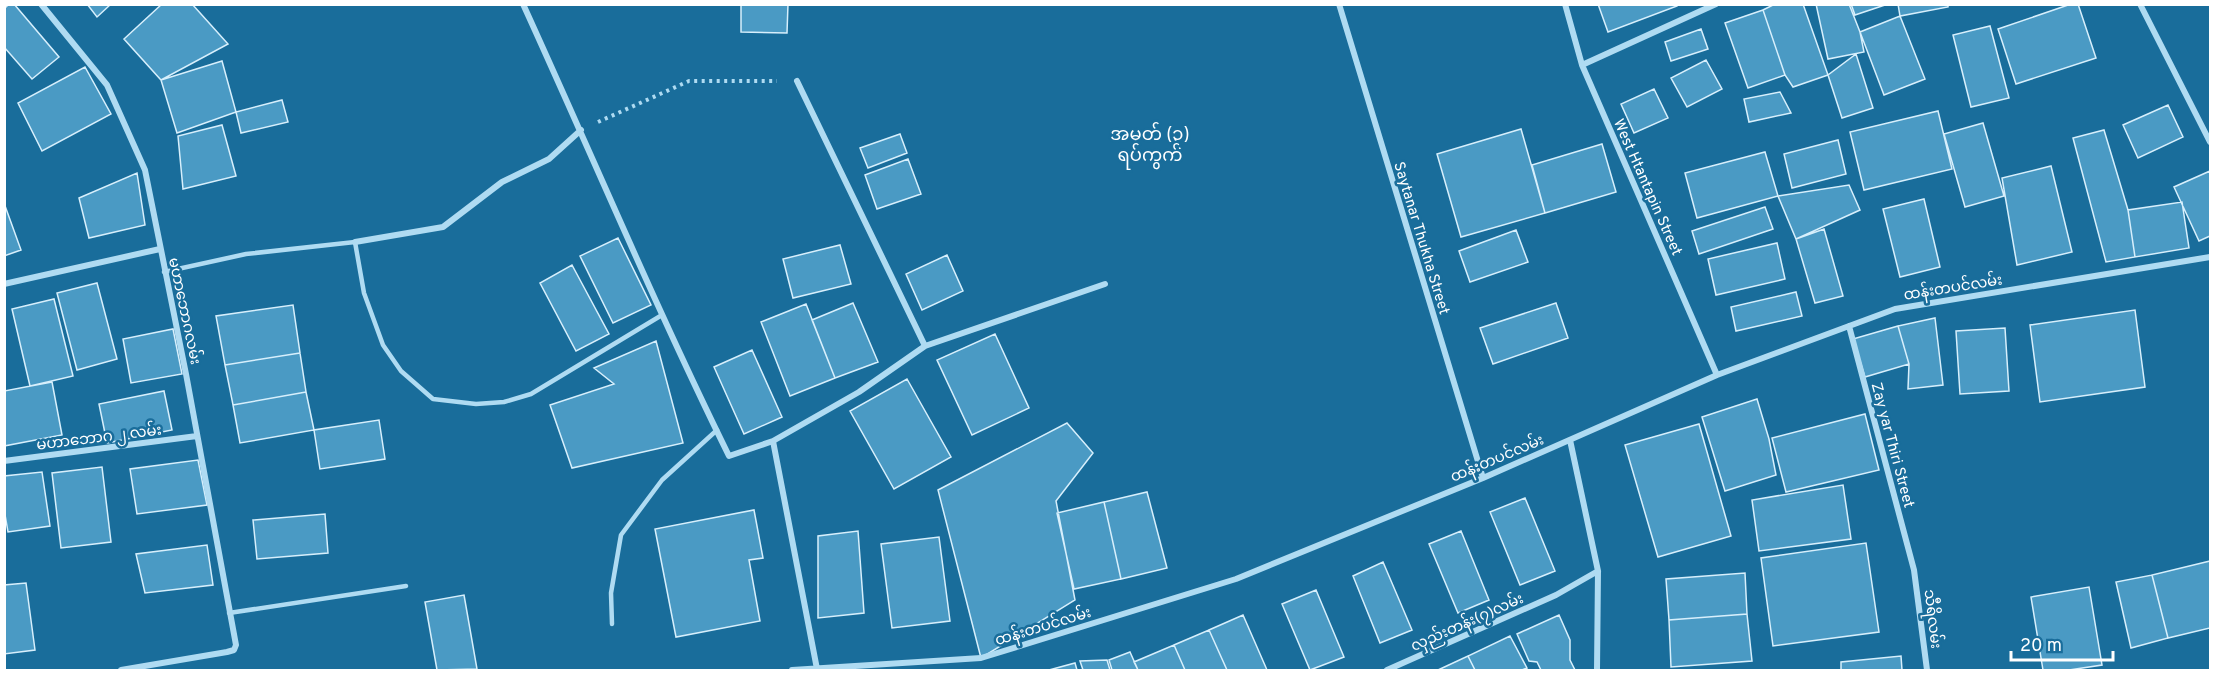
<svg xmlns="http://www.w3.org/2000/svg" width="2215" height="675" viewBox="0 0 2215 675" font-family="Overpass,'Noto Sans Myanmar',sans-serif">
	<rect width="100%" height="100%" fill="#196d9b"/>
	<path fill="#4a9ac4" stroke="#d7effc" stroke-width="1.5" d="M9,4H14L59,57L32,79L4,47V9Z
		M87,4H111L97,17Z
		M162,4H192L228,44L161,80L124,39Z
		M741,4H788L787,33L741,32Z
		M1598,4H1677V6L1608,32Z
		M1775,4H1803L1828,75L1793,87L1785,75L1763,10Z
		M1816,4H1849L1860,32L1864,52L1828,59Z
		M1851,4H1888L1855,15Z
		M1898,4H1948V7L1900,16Z
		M2071,4H2078L2096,58L2016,84L1998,29Z
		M1763,10L1785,75L1748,88L1725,23Z
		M1900,16L1925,79L1884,95L1860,32Z
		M1990,26L2009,98L1971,107L1953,35Z
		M1701,29L1708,49L1671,61L1665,42Z
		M1856,54L1873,108L1842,118L1828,75Z
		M1706,60L1722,89L1687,107L1671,78Z
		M222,61L236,112L177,133L161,80Z
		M85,67L111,114L42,151L18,103Z
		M1654,89L1668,118L1634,133L1621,104Z
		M1780,92L1791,113L1749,122L1744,99Z
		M282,100L288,122L241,133L236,112Z
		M2168,105L2183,137L2138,158L2123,125Z
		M1938,111L1952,169L1864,190L1850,132Z
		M1983,123L2004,196L1965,207L1944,134Z
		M222,125L236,176L183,189L178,136Z
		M1521,129L1545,213L1461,237L1437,154Z
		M2104,130L2128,210L2135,257L2106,262L2073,138Z
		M900,134L907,153L868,168L860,148Z
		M1838,140L1846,174L1792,188L1784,154Z
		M1602,144L1616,192L1545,213L1532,165Z
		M1765,152L1778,196L1697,218L1685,173Z
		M908,159L921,194L877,209L865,175Z
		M2051,166L2072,252L2017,265L2002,178Z
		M2210,171V236L2199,241L2174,187Z
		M137,173L145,225L89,238L79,198Z
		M1849,185L1860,210L1796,239L1778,196Z
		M1924,199L1940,267L1900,277L1883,209Z
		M2182,202L2189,248L2135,257L2128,210Z
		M4,203L21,250L4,256Z
		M1765,207L1773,229L1699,254L1692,231Z
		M1824,229L1843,296L1815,303L1796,239Z
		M1516,230L1528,262L1470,282L1459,251Z
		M618,238L651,305L613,323L580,256Z
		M1777,243L1785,279L1716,295L1708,259Z
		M840,245L851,284L793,298L783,259Z
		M947,255L963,291L922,310L906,274Z
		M572,265L609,334L576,351L540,283Z
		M97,283L117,359L77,370L57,293Z
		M1796,292L1802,316L1736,331L1731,307Z
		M54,299L73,376L30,386L12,309Z
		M853,303L878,362L835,378L812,320Z
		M1556,303L1568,338L1493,364L1480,328Z
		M806,304L835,378L790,396L761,322Z
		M293,305L300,353L225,365L216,316Z
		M2135,310L2145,387L2040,402L2030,325Z
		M1935,318L1943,385L1908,389L1909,364L1898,326Z
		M1898,326L1909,364L1865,377L1853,339Z
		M2005,328L2009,391L1960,394L1956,331Z
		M173,329L182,374L131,383L123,339Z
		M995,334L1029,408L972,435L937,360Z
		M656,341L683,443L572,468L550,405L614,384L594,368Z
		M752,350L782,417L744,434L714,367Z
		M300,353L306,392L233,405L225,365Z
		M907,379L951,457L894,489L850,411Z
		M52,382L62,435L4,446V391Z
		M164,391L172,430L107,443L99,404Z
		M306,392L314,430L240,443L233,405Z
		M1757,399L1769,439L1776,475L1725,491L1702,417Z
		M1865,414L1879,470L1786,492L1772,438Z
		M379,420L385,459L320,469L314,430Z
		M1067,423L1093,453L1056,501L1075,600L981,658L938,490Z
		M1699,424L1731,536L1658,557L1625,445Z
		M198,460L207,505L137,514L130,469Z
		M102,467L111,542L61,548L52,473Z
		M42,472L50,526L8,532L4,509V476Z
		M1843,485L1851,539L1759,551L1752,500Z
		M1147,492L1167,568L1121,579L1104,502Z
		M1525,498L1555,571L1520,585L1490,512Z
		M1104,502L1121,579L1074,589L1057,513Z
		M754,510L763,558L749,560L760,621L676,637L655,529Z
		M325,514L328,553L257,559L253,520Z
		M858,531L864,613L818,618V536Z
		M1461,531L1489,600L1458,613L1429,544Z
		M939,537L950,621L892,628L881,544Z
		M1866,543L1879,632L1773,646L1761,558Z
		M207,545L213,585L145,593L136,554Z
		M2210,561V628L2168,638L2152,575Z
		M1383,562L1412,630L1380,643L1353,576Z
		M1745,573L1747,614L1669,620L1666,579Z
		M2152,575L2168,638L2131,648L2116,582Z
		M26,583L35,650L4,654V585Z
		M2089,587L2102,665L2069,670H2043L2031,597Z
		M1316,590L1344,657L1310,670L1282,604Z
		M464,595L477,669L437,670L425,602Z
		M1747,614L1752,661L1671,667L1669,620Z
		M1243,615L1267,670H1227L1209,630Z
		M1559,615L1570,640V660L1575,670H1541L1537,662L1529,661L1517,634Z
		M1209,630L1227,670H1185L1174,645Z
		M1510,636L1527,668L1522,670H1475L1468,656Z
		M1174,645L1185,670H1138L1134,662Z
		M1130,652L1138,670H1112L1109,660Z
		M1468,656L1475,670H1438Z
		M1901,656L1902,670H1841V662Z
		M1107,660L1110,670H1083L1080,661Z
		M1075,663L1077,670H1049Z"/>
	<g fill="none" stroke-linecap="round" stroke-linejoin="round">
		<path stroke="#afdbf2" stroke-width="4" stroke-dasharray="3 4.5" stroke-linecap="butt" d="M598,122L689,81H777"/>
		<path stroke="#afdbf2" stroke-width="4.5" d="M164,272L246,254L355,242L364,293L383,345L401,371L433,399L476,404L504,402L531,394L662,315
			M229,613L406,586
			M612,624L611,593L621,535L662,480L717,430"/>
		<path stroke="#afdbf2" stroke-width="6" d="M41,4L107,85L145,170L186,374L236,645L234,650L227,652L121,670
			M523,4C592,155 656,308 729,456L773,441L859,392L925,346L1105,284
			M1339,4L1483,478
			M1565,4L1582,65L1717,375
			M2140,4L2210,142
			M1582,65L1716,4
			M797,81L925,346
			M355,242L443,227L502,182L549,159L581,130
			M4,284L160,249
			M1849,326L1914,570L1927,670
			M1570,440L1598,571L1597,670
			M773,441L817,669
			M4,461L197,436
			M792,670L981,658L1236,579L1483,478L1717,375L1895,309L2210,257
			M1387,670L1556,595L1598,571"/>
	</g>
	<g text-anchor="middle" stroke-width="5" stroke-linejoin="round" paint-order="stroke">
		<g font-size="15" fill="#fff" stroke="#196d9b">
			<text transform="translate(1648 187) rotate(66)" y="5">West Htantapin Street</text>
			<text transform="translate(1422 238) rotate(73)" y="5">Saytanar Thukha Street</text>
			<text transform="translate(1953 287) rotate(-9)" y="5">ထန်းတပင်လမ်း</text>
			<text transform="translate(185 311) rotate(78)" y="5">မဟာဘောဂလမ်း</text>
			<text transform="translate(99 437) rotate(-7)" y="5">မဟာဘောဂ ၂ လမ်း</text>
			<text transform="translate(1893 445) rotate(75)" y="5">Zay yar Thiri Street</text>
			<text transform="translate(1497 458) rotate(-23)" y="5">ထန်းတပင်လမ်း</text>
			<text transform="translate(1933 619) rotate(83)" y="5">သီရိလမ်း</text>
			<text transform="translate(1467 622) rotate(-24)" y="5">လှည်းတန်း(၇)လမ်း</text>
			<text transform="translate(1043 626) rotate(-17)" y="5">ထန်းတပင်လမ်း</text>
		</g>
		<g font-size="18" fill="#fff" stroke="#196d9b">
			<text x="1150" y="140">အမှတ် (၃)<tspan x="1150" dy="21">ရပ်ကွက်</tspan></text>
		</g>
	</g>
	<rect width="2215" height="675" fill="none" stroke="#ffffff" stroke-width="12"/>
	<path d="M2011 651v9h102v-9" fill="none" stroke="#ffffff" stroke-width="3"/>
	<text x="2020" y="651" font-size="18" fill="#ffffff" stroke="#196d9b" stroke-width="4.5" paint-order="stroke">20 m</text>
</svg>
